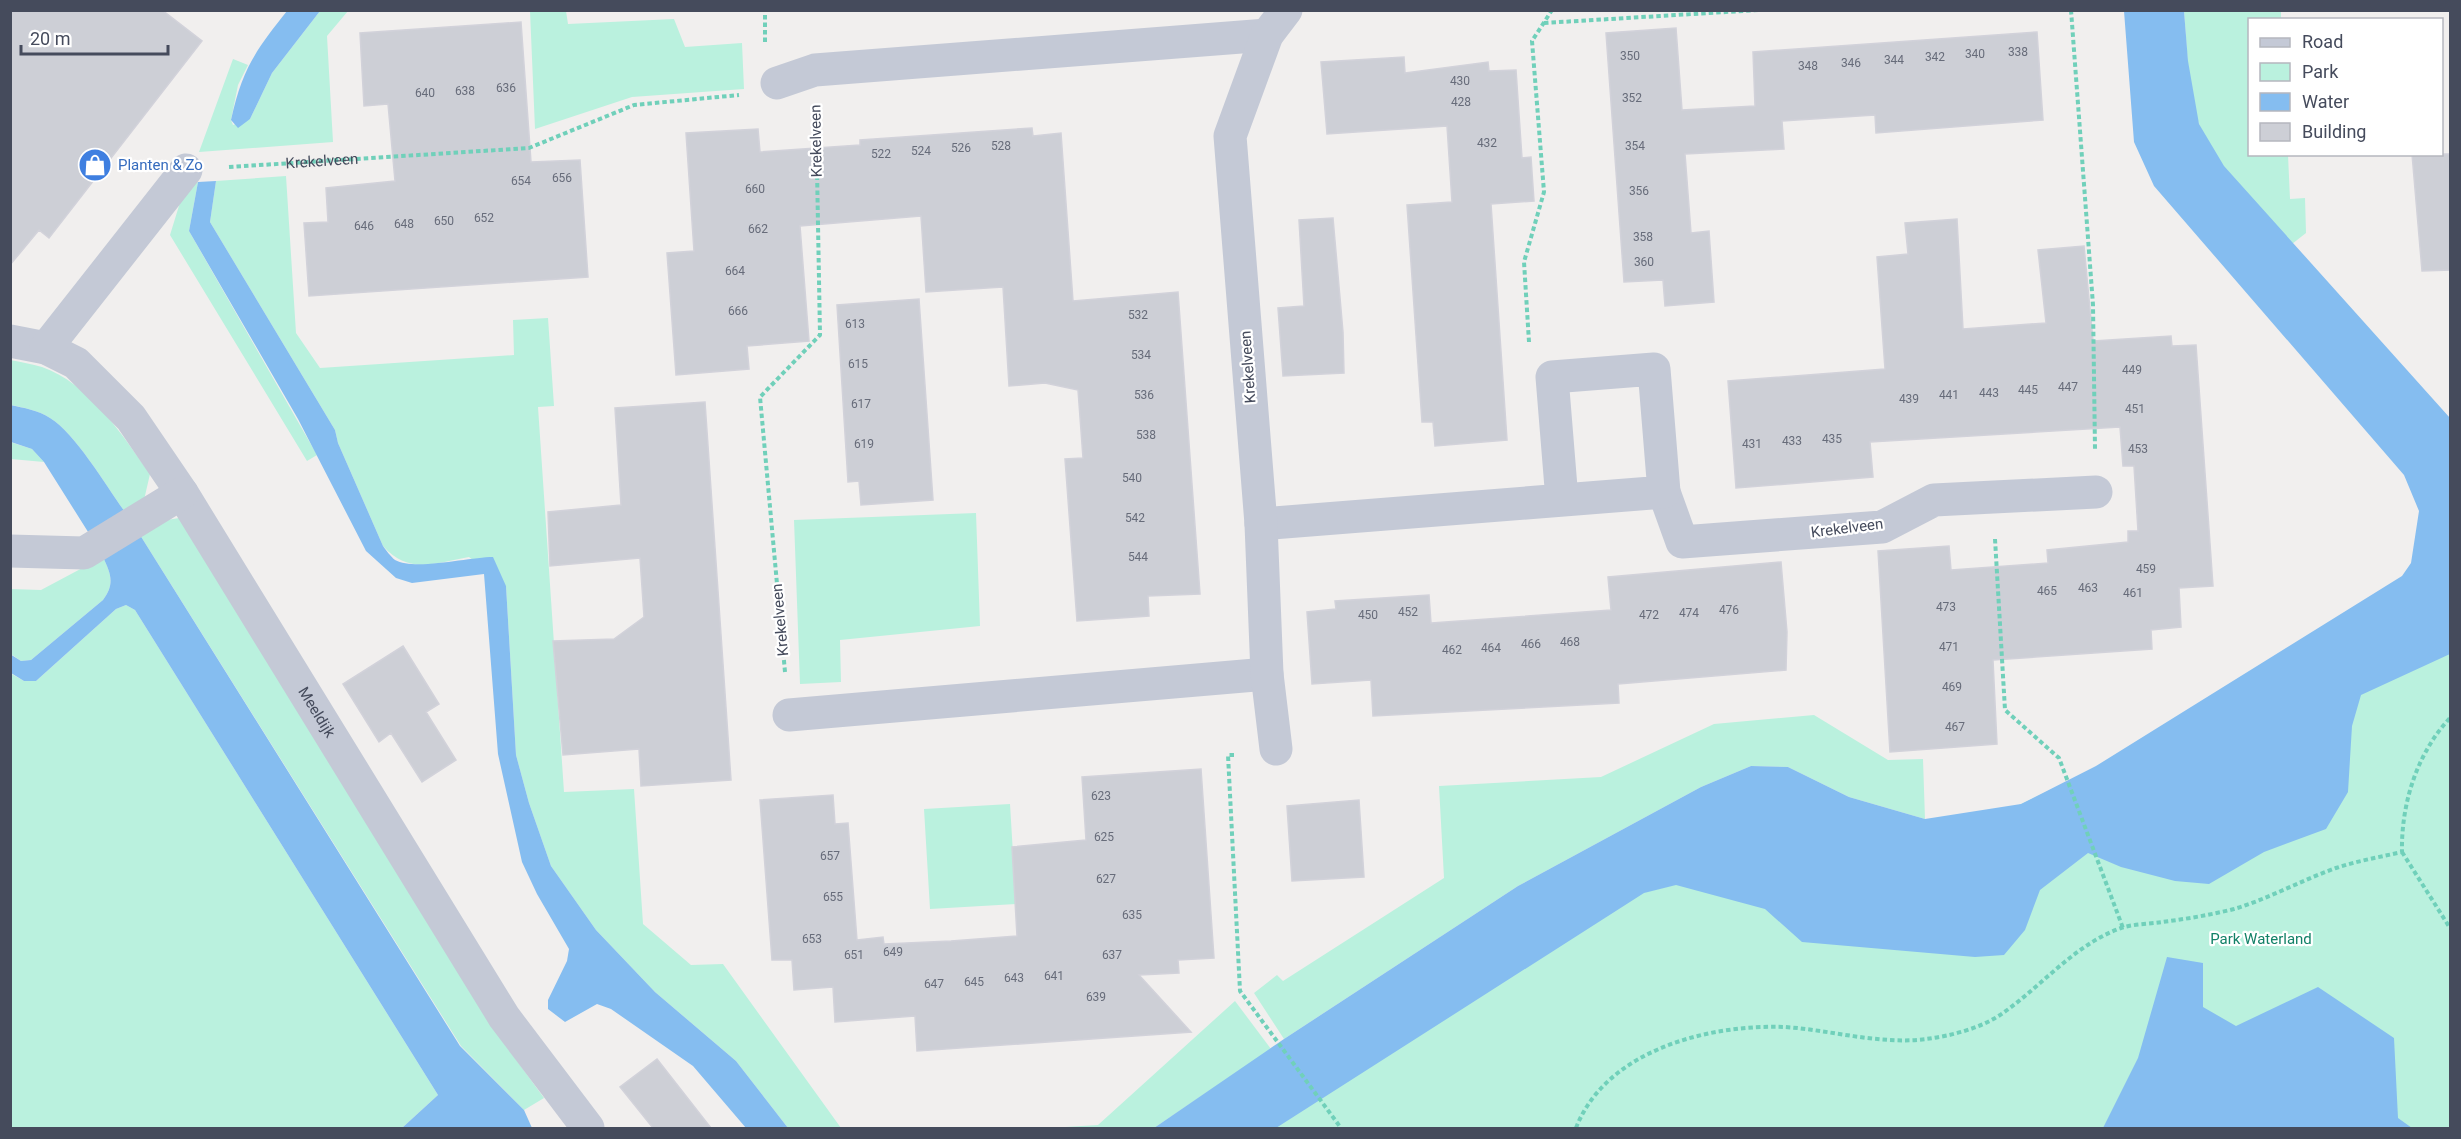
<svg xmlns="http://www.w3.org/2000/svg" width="2461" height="1139" viewBox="0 0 2461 1139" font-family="Roboto,sans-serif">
	<rect width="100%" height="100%" fill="#f1efee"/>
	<path fill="#baf1de" d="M320,11H348L327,36L333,142L199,152L233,59L248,65L238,85L231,120L233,125L250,119L272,73Z
		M530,11H566L568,24L674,19L685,47L742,43L744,89L632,97L535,129Z
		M2184,11H2281V19L2250,20V154L2288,155L2290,199L2305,198L2306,233L2292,244C2263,211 2214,165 2199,124C2188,92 2187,44 2184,11Z
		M286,176L296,333L320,368L514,355L513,320L548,318L554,406L538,407L564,792L634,789L643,924L691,965L723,964L841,1128H788L736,1061L655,992L596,930L551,866L529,803L516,755L506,586L469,557C435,563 409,575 383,546L338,443L335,430L210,222L216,181Z
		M198,182L189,231L317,455L307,461L170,235L186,183Z
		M10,360C21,362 32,364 42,367C89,383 123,436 150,474L144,500L125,512C106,486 76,434 50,418C38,410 24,408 11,405Z
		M10,442L32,449L44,462L11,459Z
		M976,513L980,626L840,640L841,682L800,684L794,520Z
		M179,518L448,956L493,1028L544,1098L524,1110L461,1046L140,535L161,521Z
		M103,557C111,574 115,584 103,600L31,660L21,661L11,654V589L41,590Z
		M2450,596V1128H1216L1682,841L1887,869Z
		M126,605L135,610L438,1095L402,1128H11L10,673L24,681H36L116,609Z
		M1814,715L1888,760L1923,759L1925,819L1849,797L1788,767L1751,766L1701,787L1518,886L1284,1039L1254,993L1277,975L1283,981L1444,878L1439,786L1601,777L1714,724Z
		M1010,804L1016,904L930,909L924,809Z
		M1235,1001L1271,1049L1154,1128H1049L1098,1125Z"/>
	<path fill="#85bdf0" d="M287,11H320L272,73L250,119L238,128L231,120C242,70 255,51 287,11Z
		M2124,11H2184L2188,61L2199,124L2224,166L2450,418V654L2361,695L2352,726L2348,792L2326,829L2264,852L2209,884L2175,881L2121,867L2088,853L2040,890L2025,930L2004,955L1975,957L1802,942L1765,909L1676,885L1644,893L1276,1128H1154L1284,1039L1518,886L1701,787L1751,766L1788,767L1849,797L1925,819L2021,804L2096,766L2402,576L2411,563L2419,511L2404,475L2154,186L2134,142Z
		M216,181L210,222L335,430L338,443L383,546C386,550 391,557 395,560C415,571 469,557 493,557L506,586L516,755L529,803L551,866L596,930L655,992L736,1061L788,1128H746L693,1066L611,1009L597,1004L565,1022L548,1009V1000L567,961L569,949L537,894L522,862L498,754L484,574L412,583L396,578L366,551L298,419L189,231L198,182Z
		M10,405C24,408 38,410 50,418C76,434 106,486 125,512L90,535L44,462L32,449L11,442Z
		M140,535L460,1046L524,1110L532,1128H402L438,1095L135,610L126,605L116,609L36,681H24L11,673L10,654L21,661L31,660L103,600C115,584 111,574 103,557Z
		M2167,957L2203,963V1007L2236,1026L2318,987L2394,1038L2398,1118L2412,1128H2103L2138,1058Z"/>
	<path fill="#cdcfd6" stroke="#d2d2da" stroke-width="1.5" d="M10,10H162L202,41L49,238L39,230L10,265Z
		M521,22L531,162L580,160L588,277L309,296L304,223L328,222L326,188L395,181L388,104L364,106L360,33Z
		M1676,28L1682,110L1755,106L1753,52L2037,32L2043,120L1876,133L1875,115L1782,121L1784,149L1685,154L1691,233L1709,231L1714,302L1665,306L1663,280L1624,282L1606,33Z
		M1404,57L1405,73L1488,62L1489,71L1516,70L1522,158L1531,157L1534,201L1491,204L1507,440L1435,446L1433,422H1422L1407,205L1452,202L1447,126L1327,134L1321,62Z
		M1032,128L1033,136L1061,133L1073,301L1178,292L1200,594L1148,596L1149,616L1077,621L1065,459L1083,458L1078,390L1045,383L1009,386L1003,287L926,292L921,216L800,226L809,341L747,346L749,369L676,375L667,253L694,251L686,133L758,129L760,152L860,145V140Z
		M2412,154H2451V270L2422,271Z
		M1333,218L1343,332L1344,373L1283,376L1278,308L1304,306L1299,220Z
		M1957,219L1963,329L2046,323L2038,250L2084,246L2093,341L2171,336L2172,346L2196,345L2213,586L2179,588L2181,627L2151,630L2152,649L1993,660L1997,744L1890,752L1878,551L1949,546L1951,570L2048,563L2047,550L2128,542V531H2138L2134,466H2123L2120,427L1870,442L1873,477L1736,488L1728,381L1885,369L1877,257L1908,254L1905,223Z
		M919,299L933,500L861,505L859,481L848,482L837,305Z
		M705,402L731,780L641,786L639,749L563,755L553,641L614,639L644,617L640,558L550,566L548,512L621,505L615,408Z
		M1781,562L1787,632L1786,670L1618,684L1619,703L1373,716L1371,680L1312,684L1307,612L1336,609L1335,601L1429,595L1431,623L1611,610L1608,577Z
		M403,646L439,704L426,712L456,760L422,782L391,733L379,742L343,684Z
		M1201,769L1214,958L1178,960L1179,973L1139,975L1191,1032L917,1051L915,1016L835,1022L833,987L794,990L792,960H772L760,800L833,795L835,824L848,823L857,940L883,937L884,944L951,941L1017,936L1012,847L1086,840L1082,777Z
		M1359,800L1364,877L1292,881L1287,806Z
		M657,1059L711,1128H653L620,1087Z"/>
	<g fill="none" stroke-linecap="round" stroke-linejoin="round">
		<g stroke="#70d0ba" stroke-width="4" stroke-dasharray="4.5 3" stroke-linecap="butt">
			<path d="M2071,10L2093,305L2095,449"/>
			<path d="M1544,23L1759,10"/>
			<path d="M765,42V10"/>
			<path id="s1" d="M229,167L529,148L634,105L739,95"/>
			<path d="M1529,342L1524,262L1544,192L1532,41L1552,10"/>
			<path d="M1995,539L2005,710L2059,758L2123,928"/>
			<path d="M785,672L760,397L820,335L816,114"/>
			<path d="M1234,755H1228L1240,991L1341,1128"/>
			<path d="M2402,852L2450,928"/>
			<path d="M1576,1128C1606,1050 1709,1024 1785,1027C1831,1030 1879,1045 1926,1039C1951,1036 1982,1028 2003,1013C2043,985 2074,945 2121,928C2133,924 2149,924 2162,922C2186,919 2210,915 2234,909C2268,899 2302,880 2336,868C2357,861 2380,857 2402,852C2401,804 2417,753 2450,718"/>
		</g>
		<g stroke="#c4c9d6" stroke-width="33">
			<path d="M777,83L815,70L1267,35"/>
			<path id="s2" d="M10,341L46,348L76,363L131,418L182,493L504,1017L588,1128"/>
			<path d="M46,348L186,170"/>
			<path d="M1664,492L1682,542L1882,527L1934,500L2096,492"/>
			<path d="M1261,524L1664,492L1654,369L1552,377L1562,500"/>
			<path d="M10,551L84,553L182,493"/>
			<path d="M789,715L1267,674"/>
			<path d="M1276,749L1267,674L1261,524L1230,136L1267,35L1286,10"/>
		</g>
	</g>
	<defs>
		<g id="shop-disc" transform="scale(1.725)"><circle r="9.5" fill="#3f7fe0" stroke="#fff"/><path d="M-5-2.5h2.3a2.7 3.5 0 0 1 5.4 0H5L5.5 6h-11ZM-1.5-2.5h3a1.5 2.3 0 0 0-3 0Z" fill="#fff"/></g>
	</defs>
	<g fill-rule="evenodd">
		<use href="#shop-disc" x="95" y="165"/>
	</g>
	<g text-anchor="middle" stroke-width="4.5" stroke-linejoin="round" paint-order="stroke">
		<g font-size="12" fill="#676c7a">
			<text x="2018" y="56">338</text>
			<text x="1975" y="58">340</text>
			<text x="1630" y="60">350</text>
			<text x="1935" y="61">342</text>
			<text x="1894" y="64">344</text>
			<text x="1851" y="67">346</text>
			<text x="1808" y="70">348</text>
			<text x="1460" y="85">430</text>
			<text x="506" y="92">636</text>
			<text x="465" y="95">638</text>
			<text x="425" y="97">640</text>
			<text x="1632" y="102">352</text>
			<text x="1461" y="106">428</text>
			<text x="1487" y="147">432</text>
			<text x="1001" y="150">528</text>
			<text x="1635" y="150">354</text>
			<text x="961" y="152">526</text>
			<text x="921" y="155">524</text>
			<text x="881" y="158">522</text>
			<text x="562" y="182">656</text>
			<text x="521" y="185">654</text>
			<text x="755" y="193">660</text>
			<text x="1639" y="195">356</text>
			<text x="484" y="222">652</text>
			<text x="444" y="225">650</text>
			<text x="404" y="228">648</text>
			<text x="364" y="230">646</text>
			<text x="758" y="233">662</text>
			<text x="1643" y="241">358</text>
			<text x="1644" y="266">360</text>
			<text x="735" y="275">664</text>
			<text x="738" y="315">666</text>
			<text x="1138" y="319">532</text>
			<text x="855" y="328">613</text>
			<text x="1141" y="359">534</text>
			<text x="858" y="368">615</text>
			<text x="2132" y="374">449</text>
			<text x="2068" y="391">447</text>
			<text x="2028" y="394">445</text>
			<text x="1989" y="397">443</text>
			<text x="1144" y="399">536</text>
			<text x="1949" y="399">441</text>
			<text x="1909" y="403">439</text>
			<text x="861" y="408">617</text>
			<text x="2135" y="413">451</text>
			<text x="1146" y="439">538</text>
			<text x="1832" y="443">435</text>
			<text x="1792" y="445">433</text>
			<text x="864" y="448">619</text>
			<text x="1752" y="448">431</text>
			<text x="2138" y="453">453</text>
			<text x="1132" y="482">540</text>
			<text x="1135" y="522">542</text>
			<text x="1138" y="561">544</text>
			<text x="2146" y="573">459</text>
			<text x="2088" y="592">463</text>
			<text x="2047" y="595">465</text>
			<text x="2133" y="597">461</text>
			<text x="1946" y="611">473</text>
			<text x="1729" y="614">476</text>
			<text x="1408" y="616">452</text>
			<text x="1689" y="617">474</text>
			<text x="1368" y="619">450</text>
			<text x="1649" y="619">472</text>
			<text x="1570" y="646">468</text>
			<text x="1531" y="648">466</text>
			<text x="1949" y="651">471</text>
			<text x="1491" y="652">464</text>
			<text x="1452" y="654">462</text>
			<text x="1952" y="691">469</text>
			<text x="1955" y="731">467</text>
			<text x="1101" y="800">623</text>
			<text x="1104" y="841">625</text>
			<text x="830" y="860">657</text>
			<text x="1106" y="883">627</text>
			<text x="833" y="901">655</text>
			<text x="1132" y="919">635</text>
			<text x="812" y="943">653</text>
			<text x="893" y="956">649</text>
			<text x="854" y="959">651</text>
			<text x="1112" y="959">637</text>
			<text x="1054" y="980">641</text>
			<text x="1014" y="982">643</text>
			<text x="974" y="986">645</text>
			<text x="934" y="988">647</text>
			<text x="1096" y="1001">639</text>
		</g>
		<g font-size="15" fill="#454b5c" stroke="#fff">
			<text transform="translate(816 141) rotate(-91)" y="5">Krekelveen</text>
			<text dy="5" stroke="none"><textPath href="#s1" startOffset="93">Krekelveen</textPath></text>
			<text transform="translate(1248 367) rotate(-94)" y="5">Krekelveen</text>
			<text transform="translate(1847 528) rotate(-7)" y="5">Krekelveen</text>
			<text transform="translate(780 620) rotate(-95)" y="5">Krekelveen</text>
			<text dy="5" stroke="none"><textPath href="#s2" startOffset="496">Meeldijk</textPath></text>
		</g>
		<g font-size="15" fill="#366cbe" stroke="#fff" text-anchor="start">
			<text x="118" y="170">Planten &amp; Zo</text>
		</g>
		<g font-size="15" fill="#128167" stroke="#fff">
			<text x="2261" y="944">Park Waterland</text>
		</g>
	</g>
	<rect width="2461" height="1139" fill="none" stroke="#454b5c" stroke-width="24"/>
	<rect x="2248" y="18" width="195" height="138" fill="#ffffff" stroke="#b5b7be" stroke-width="1.5"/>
	<rect x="2260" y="38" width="30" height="9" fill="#c4c9d6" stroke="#b5b7be" stroke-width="1.5"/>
	<text x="2302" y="48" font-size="18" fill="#454b5c">Road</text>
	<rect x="2260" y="63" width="30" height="18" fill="#baf1de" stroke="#b5b7be" stroke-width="1.5"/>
	<text x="2302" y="78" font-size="18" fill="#454b5c">Park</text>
	<rect x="2260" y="93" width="30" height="18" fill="#85bdf0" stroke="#b5b7be" stroke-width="1.5"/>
	<text x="2302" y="108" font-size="18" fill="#454b5c">Water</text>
	<rect x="2260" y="123" width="30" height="18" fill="#cdcfd6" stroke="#b5b7be" stroke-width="1.5"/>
	<text x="2302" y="138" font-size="18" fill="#454b5c">Building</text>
	<path d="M21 45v9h147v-9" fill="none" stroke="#454b5c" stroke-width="3"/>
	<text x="30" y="45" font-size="18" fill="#454b5c" stroke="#ffffff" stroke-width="4.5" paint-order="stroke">20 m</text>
</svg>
